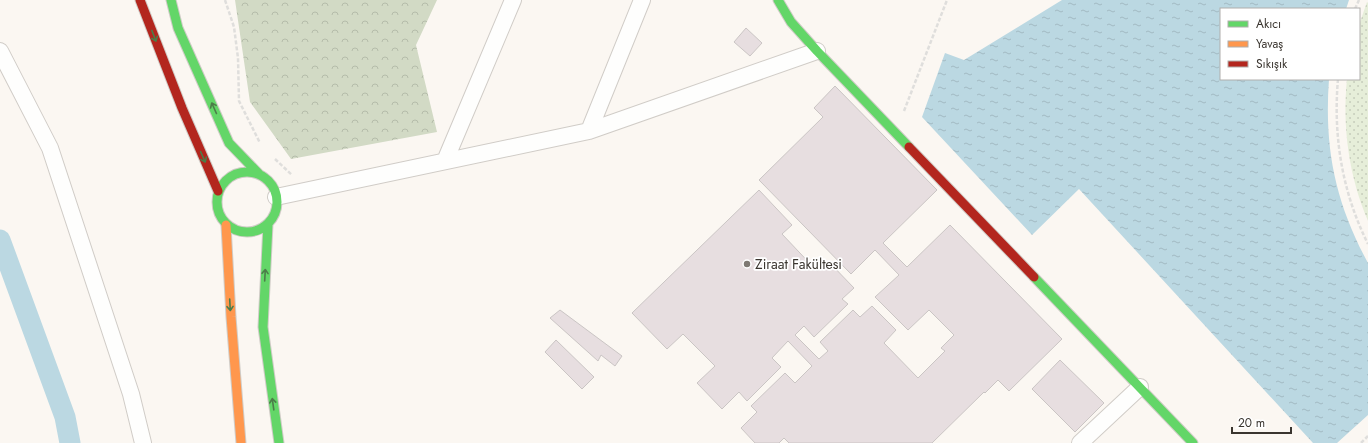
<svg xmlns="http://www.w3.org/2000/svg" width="1368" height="443" viewBox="0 0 1368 443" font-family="Jost,sans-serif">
	<defs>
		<pattern id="grass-dots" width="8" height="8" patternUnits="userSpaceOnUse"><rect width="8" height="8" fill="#e6eed9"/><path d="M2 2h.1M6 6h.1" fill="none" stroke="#c6cdbb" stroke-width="1.8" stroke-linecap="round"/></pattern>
		<pattern id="forest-crowns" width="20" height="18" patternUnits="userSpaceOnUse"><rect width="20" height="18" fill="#d2dac5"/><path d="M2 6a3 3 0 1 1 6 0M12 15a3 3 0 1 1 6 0" fill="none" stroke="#b5bcaa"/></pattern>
		<pattern id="water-ripples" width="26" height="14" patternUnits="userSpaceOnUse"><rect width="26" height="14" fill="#bbd8e2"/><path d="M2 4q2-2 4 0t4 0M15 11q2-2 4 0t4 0" fill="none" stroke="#a2bac2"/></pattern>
	</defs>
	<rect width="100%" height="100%" fill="#fbf7f2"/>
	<path fill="url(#grass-dots)" d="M1367,2L1368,3V221C1349,177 1342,127 1347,79H1359V25Z"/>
	<path fill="url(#forest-crowns)" d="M235,0H437L416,45L437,132L291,159L250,102Z"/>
	<path fill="url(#water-ripples)" d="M1062,0H1349L1346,9H1221V79H1329C1324,148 1335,202 1368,263V415L1337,443H1313L1079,189L1032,235L922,117L945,53L964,60Z"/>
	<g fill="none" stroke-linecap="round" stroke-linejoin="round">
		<path stroke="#bbd8e2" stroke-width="21" d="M0,240L65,417L70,443"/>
	</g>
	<path fill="#e7dee0" stroke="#cac5c4" d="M746,28L762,43L750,56L734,42Z
		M835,86L937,190L883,243L907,267L950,225L1062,339L1009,391L998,380L985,393L984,392L932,443H789L784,438L779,443H755L741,428L757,412L751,406L785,373L795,383L812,366L788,341L772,358L781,367L747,401L739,392L722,409L697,383L715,366L683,334L667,349L632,313L759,190L792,225L782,234L817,271L828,261L854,288L842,299L848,304L814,337L804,326L795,335L819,359L828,351L820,342L853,310L860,317L872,306L896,330L884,343L918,378L945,351L941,348L954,335L929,310L908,330L875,297L899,275L875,250L851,274L759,180L823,117L814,108Z
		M560,310L622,356L615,366L601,355L598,361L550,318Z
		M556,340L594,377L582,389L545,352Z
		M1060,360L1104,403L1075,432L1032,389Z"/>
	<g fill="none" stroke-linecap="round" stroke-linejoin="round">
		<g stroke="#d0ccc7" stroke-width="18">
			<path id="street" d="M0,51L50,148L131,394L143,443
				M589,131L642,0
				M445,161L513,0
				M276,197L589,131L817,51
				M1080,443L1140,387"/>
		</g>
		<g stroke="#d0ccc7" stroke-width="11">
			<path id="fast" d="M171,0L178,28L229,143L259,174
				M778,0L791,22L817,51L909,147
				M217 202a30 30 0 1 1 60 0a30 30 0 1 1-60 0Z
				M268,224L263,327L279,443
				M1034,277L1193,443"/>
		</g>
		<g stroke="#d0ccc7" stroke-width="11">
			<path id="slow" d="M226,225L231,317L241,443"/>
		</g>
		<g stroke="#d0ccc7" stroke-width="11">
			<path id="jam" d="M140,0L182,108L218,191
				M909,147L1034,277"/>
		</g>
		<path stroke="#dfdedc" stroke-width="2.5" stroke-dasharray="4 2" stroke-linecap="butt" d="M225,0L234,27L238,58L239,101L260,143
			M1355,9L1359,0
			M1338,79C1333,136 1342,192 1368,244
			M904,111L947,0
			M275,159L292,175
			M1361,443L1368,436"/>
		<use href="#street" stroke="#fefefd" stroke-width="16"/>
		<use href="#fast" stroke="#63d668" stroke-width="9"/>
		<use href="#slow" stroke="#ff974d" stroke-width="9"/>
		<use href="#jam" stroke="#b3261e" stroke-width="9"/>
	</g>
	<defs><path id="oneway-shaft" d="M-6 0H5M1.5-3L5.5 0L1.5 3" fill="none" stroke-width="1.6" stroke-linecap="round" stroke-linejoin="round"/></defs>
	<g stroke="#4c7d49">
		<use href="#oneway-shaft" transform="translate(154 36) rotate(69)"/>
		<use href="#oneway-shaft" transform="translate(214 108) rotate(-114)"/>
		<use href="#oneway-shaft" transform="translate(203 157) rotate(66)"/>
		<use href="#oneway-shaft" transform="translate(265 275) rotate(-87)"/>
		<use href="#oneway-shaft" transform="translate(230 305) rotate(87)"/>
		<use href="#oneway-shaft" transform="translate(273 404) rotate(-98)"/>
	</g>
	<circle fill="#7e7973" stroke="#fff" stroke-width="1.5" cx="747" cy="264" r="4"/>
	<g text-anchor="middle" stroke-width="3.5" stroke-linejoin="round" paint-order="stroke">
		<g font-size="14" fill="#3a352f" stroke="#fff" text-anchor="start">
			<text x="755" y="269">Ziraat Fakültesi</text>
		</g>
	</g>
	<rect x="1220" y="8" width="140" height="72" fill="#ffffff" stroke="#b0aeac"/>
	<rect x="1228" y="21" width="20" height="6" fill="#63d668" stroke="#b0aeac"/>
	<text x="1256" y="28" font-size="12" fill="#3a352f">Akıcı</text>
	<rect x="1228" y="41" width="20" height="6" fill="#ff974d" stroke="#b0aeac"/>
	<text x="1256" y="48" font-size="12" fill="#3a352f">Yavaş</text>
	<rect x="1228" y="61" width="20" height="6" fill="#b3261e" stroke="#b0aeac"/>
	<text x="1256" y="68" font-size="12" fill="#3a352f">Sıkışık</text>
	<path d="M1232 427v6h59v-6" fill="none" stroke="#3a352f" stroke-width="2"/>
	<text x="1238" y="427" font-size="12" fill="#3a352f" stroke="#ffffff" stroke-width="3" paint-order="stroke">20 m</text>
</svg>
